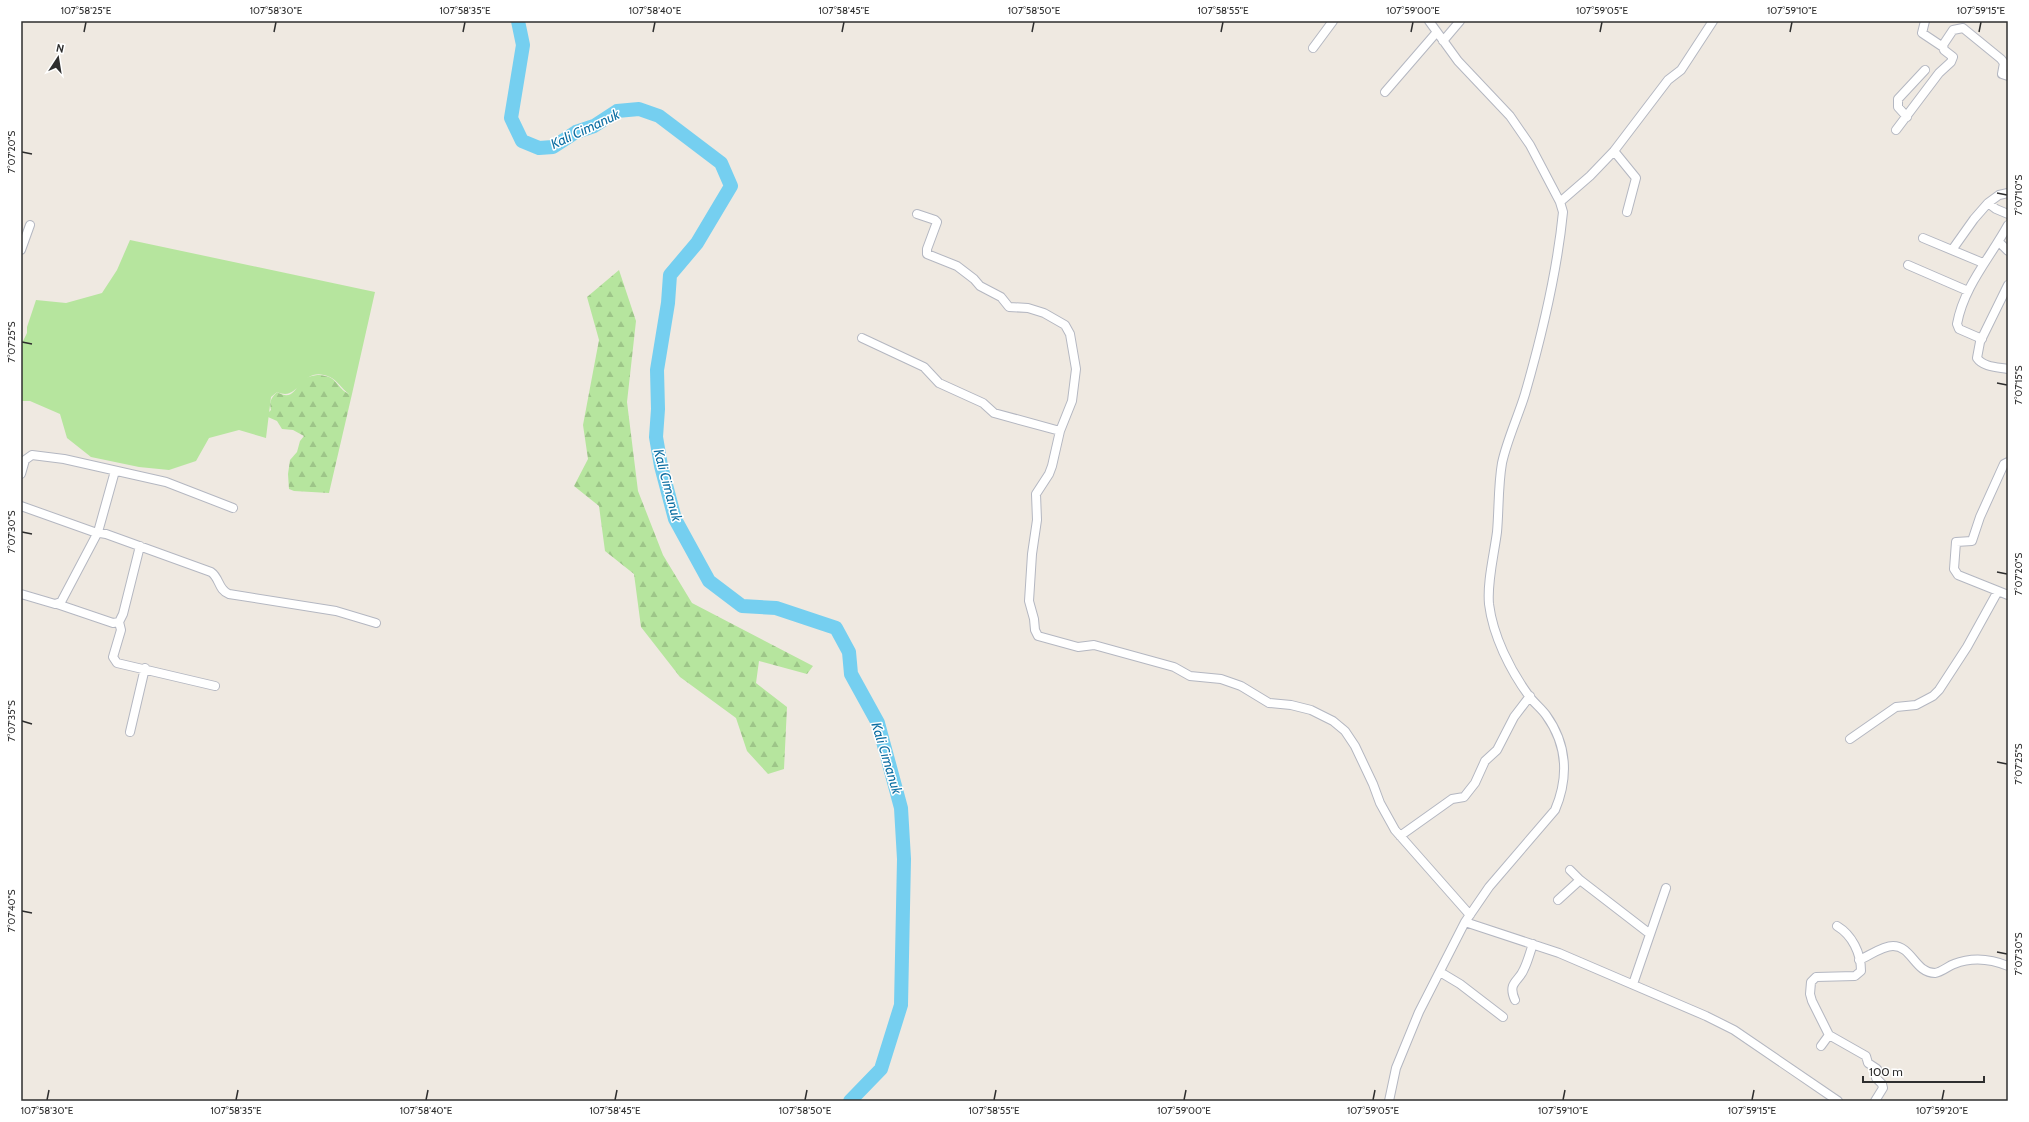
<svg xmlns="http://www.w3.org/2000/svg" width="2029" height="1122" viewBox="0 0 2029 1122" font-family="Cabin,sans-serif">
	<defs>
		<pattern id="forest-firs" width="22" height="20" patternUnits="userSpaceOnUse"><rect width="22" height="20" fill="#b6e59e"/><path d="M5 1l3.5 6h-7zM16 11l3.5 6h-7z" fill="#9dc588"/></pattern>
	</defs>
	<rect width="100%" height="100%" fill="#efe9e1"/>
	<path fill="#b6e59e" d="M130,240L375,292L352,394H349C342,389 337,380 330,377C300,364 301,403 277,392L271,397L266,438L239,430L209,438L196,461L169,470L139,467L91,457L67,438L60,414L30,401H21V345L27,333V327L36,300L66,303L102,293L117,270Z"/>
	<path fill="url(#forest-firs)" d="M619,270L636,321L627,402L638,491L663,555L692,603L813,666L807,674L759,661L756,683L787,707L784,769L768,774L747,751L736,718L680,677L641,627L634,574L605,551L599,506L574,486L588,459L583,425L599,340L587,297Z
		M320,375C324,376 328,376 331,378C338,382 343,395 352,394L329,493L294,491L289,489L288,474L290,460L297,452L300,441L304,436L293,430L282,429L277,421L268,417V413L271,410C269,402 271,398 277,392C290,400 294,392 300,383C305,377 313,375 320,375Z"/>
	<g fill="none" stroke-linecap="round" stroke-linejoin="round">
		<path stroke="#75cff0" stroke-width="14" d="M518,21L523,45L511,118L522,141L539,148L553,147L576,132L594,126L617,111L639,109L659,116L721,163L731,186L697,243L670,275L668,303L657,370L658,409L656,437L661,466L675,519L709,581L742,606L776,608L836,628L849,652L851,674L878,723L901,808L904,859L901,1005L881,1069L850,1101"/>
		<g stroke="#b4b7c1" stroke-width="10">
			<path id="street" d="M1925,21L1922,33L1943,47
				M1443,41L1460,21
				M1313,48L1333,21
				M1385,92L1436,33
				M1907,117L1898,107V99L1925,70
				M1896,130L1939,73L1951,62L1953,57L1944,50L1943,45L1953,30L1963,28L2001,59L2004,63L2002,74L2008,76
				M1614,151L1636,178L1627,212
				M2008,193L1999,195L1988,203L1996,209L2008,214
				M1560,202L1590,176L1614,151L1668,80L1681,70L1713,21
				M917,214L935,220L937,222L927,249V254L957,266L974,279L980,286L1001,297L1009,307L1028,308L1044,313L1065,325L1070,334L1076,369L1072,401L1060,431L1052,466L1049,474L1036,494L1037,520L1032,554L1029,601L1034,619L1035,630L1038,636L1078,647L1094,645L1174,667L1190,676L1221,679L1241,686L1269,703L1291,705L1311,710L1333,721L1345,731L1355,746L1373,784L1380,803L1395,830L1470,915
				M1923,238L1983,263
				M1999,242L2008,251
				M21,250L30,225
				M1952,250L1974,219L1988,203
				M1908,265L1968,291
				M862,338L924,367L939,383L983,403L994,413L1060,431
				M1982,339L1959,329L1957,324C1964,286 1990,258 2008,225
				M2008,369C1997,367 1983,367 1977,358L1980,342L2008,285
				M2008,462L2004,464L1980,517L1972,541L1956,542L1954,569L1958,575L2008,595
				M21,474L25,460L32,455L64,459L166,482L233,508
				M21,506L94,532L106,534L211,572C220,578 218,590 229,594L336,611L376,623
				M21,594L55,604L61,602L98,532L115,471
				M57,604L113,623L119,622L123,614L140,546
				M119,622L121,630L113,657L117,663L215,686
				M130,732L145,668
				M1850,739L1896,707L1916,705L1933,696L1939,690L1967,647L1998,591
				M1400,836L1445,804L1452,799L1464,797L1475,783L1485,761L1497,750L1514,717L1530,696
				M1570,870L1580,880L1650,934
				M1558,900L1580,880
				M1465,922L1559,953L1706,1016L1734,1030L1838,1101
				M1837,926C1852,935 1861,953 1861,971L1855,976L1816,977L1811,982L1810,994L1812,1001L1829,1035L1866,1056L1868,1063L1877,1069L1876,1078L1882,1084L1883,1088L1875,1101
				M1859,960C1869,956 1882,946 1893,946C1912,946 1915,973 1935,973C1942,972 1948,966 1954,964C1972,957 1991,959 2008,966
				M1440,972L1460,984L1503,1017
				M1633,984L1666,888
				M1515,1000C1507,982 1519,982 1524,969C1528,961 1530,952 1533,944
				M1821,1046L1829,1035
				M1389,1101L1396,1068L1419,1012L1465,922L1489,887L1555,810C1569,777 1567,744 1546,715C1541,708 1534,703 1529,696C1510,670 1493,636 1489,604C1487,582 1494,555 1497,532C1499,510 1498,486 1502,463C1507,440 1518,417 1525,394C1542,335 1557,273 1563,212L1560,202L1530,145L1510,116L1458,61L1429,21"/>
		</g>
		<use href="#street" stroke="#fff" stroke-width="8"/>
	</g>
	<path fill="none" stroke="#2e2e2e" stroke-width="1.5" d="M84,32L86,22M274,32L276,22M463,32L465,22M653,32L655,22M842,32L844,22M1032,32L1034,22M1221,32L1223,22M1411,32L1413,22M1600,32L1602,22M1790,32L1792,22M1979,32L1981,22M22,152L32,154M1997,193L2007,195M22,342L32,344M1997,383L2007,385M22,532L32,534M1997,572L2007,574M22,721L32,724M1997,762L2007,764M22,911L32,913M1997,952L2007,954M47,1100L49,1090M236,1100L238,1090M426,1100L428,1090M615,1100L617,1090M805,1100L807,1090M994,1100L996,1090M1184,1100L1186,1090M1373,1100L1375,1090M1563,1100L1565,1090M1752,1100L1754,1090M1942,1100L1944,1090"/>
	<g text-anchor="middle" stroke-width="3" stroke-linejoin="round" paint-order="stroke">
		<g font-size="14" font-style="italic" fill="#0d6fa3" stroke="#fff">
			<text transform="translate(585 129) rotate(-25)" y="5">Kali Cimanuk</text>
			<text transform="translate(668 485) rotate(75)" y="5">Kali Cimanuk</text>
			<text transform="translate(887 758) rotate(73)" y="5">Kali Cimanuk</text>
		</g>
	</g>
	<rect width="2029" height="1122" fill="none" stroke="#ffffff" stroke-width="44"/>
	<g transform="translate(58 58) rotate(12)" stroke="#ffffff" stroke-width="3" paint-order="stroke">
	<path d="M0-3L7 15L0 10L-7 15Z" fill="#2e2e2e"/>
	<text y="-6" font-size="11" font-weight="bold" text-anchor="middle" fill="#2e2e2e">N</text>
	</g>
	<path d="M1863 1076v6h121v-6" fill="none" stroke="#2e2e2e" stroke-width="2"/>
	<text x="1869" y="1076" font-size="12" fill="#2e2e2e" stroke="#ffffff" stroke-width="3" paint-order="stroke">100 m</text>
	<rect x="22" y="22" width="1985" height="1078" fill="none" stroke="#2e2e2e" stroke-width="1.5"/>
	<g font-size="10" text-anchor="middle" fill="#2e2e2e">
		<text x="86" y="14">107°58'25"E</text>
		<text x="276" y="14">107°58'30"E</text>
		<text x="465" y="14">107°58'35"E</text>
		<text x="655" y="14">107°58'40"E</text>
		<text x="844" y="14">107°58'45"E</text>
		<text x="1034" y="14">107°58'50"E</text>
		<text x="1223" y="14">107°58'55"E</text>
		<text x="1413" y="14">107°59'00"E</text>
		<text x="1602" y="14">107°59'05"E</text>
		<text x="1792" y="14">107°59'10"E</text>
		<text x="1981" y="14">107°59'15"E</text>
		<text transform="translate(11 152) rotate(-90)" y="4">7°07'20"S</text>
		<text transform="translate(2018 195) rotate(-90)" y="4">7°07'10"S</text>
		<text transform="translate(11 342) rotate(-90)" y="4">7°07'25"S</text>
		<text transform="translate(2018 385) rotate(-90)" y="4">7°07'15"S</text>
		<text transform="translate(11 532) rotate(-90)" y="4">7°07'30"S</text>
		<text transform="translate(2018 574) rotate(-90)" y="4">7°07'20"S</text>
		<text transform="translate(11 721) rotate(-90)" y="4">7°07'35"S</text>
		<text transform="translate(2018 764) rotate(-90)" y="4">7°07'25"S</text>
		<text transform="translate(11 911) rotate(-90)" y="4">7°07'40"S</text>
		<text transform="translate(2018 954) rotate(-90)" y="4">7°07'30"S</text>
		<text x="47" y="1114">107°58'30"E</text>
		<text x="236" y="1114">107°58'35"E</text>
		<text x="426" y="1114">107°58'40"E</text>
		<text x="615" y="1114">107°58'45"E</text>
		<text x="805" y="1114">107°58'50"E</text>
		<text x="994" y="1114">107°58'55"E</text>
		<text x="1184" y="1114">107°59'00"E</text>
		<text x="1373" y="1114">107°59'05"E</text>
		<text x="1563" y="1114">107°59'10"E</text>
		<text x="1752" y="1114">107°59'15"E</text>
		<text x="1942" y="1114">107°59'20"E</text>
	</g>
</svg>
